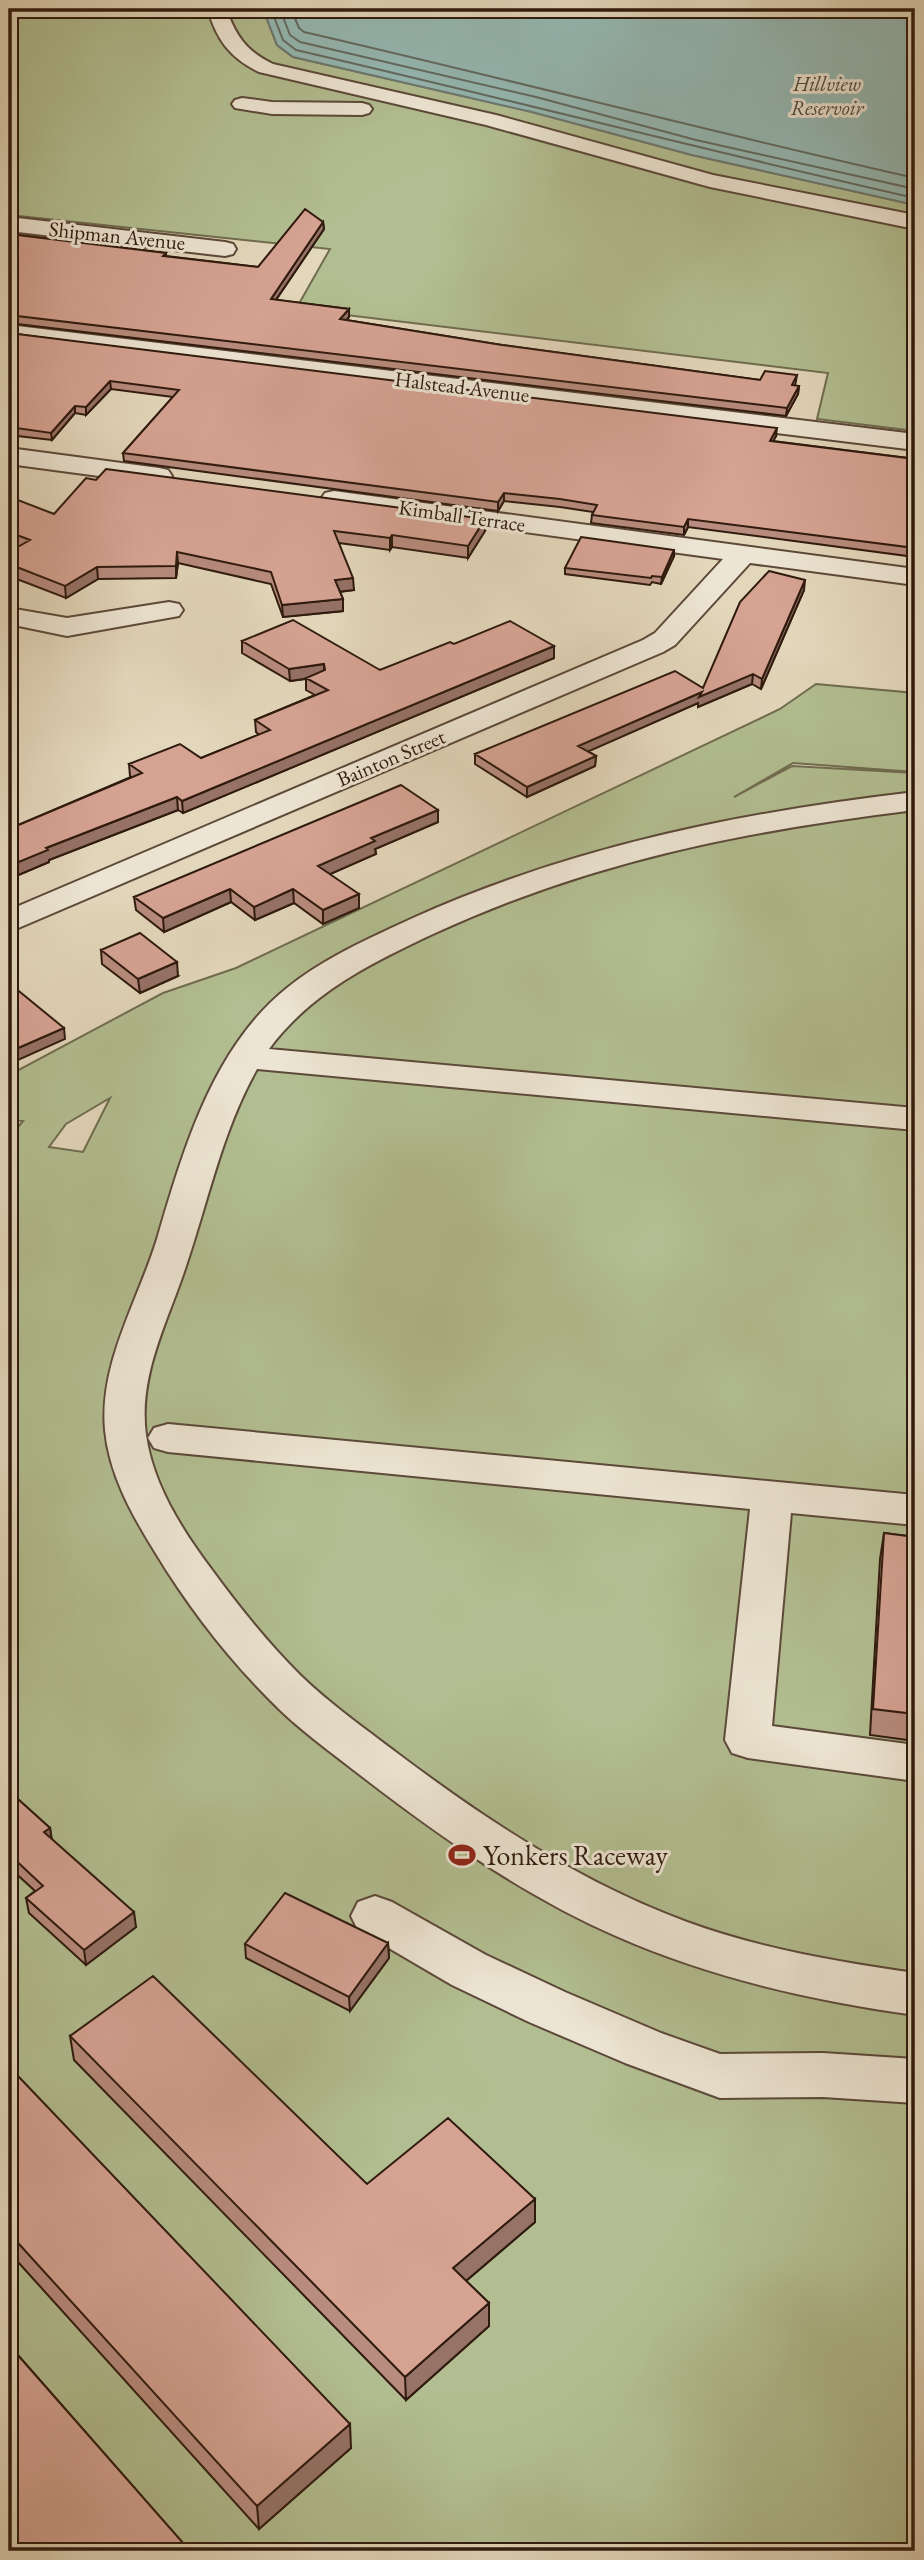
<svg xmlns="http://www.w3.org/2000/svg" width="924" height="2560" viewBox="0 0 924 2560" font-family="'EB Garamond',serif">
	<rect width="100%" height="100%" fill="#e3d7bb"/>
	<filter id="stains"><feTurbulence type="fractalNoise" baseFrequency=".00286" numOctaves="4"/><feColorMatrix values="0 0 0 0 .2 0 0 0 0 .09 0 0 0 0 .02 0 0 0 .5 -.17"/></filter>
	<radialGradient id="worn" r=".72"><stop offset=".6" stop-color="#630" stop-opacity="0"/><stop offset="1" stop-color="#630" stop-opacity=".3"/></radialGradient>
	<path fill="#b2be91" stroke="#706c50" stroke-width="2" fill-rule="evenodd" d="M9,9H263L277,45L293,57L532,112L692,155L915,205V431L817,419L828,373L296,309L330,249L9,215Z
		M816,684L915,693V772L793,763L734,797L792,766L915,773V2551H9V1138L23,1121L9,1120V1075L163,993L236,968L780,709ZM110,1098L83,1152L49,1147L66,1124Z"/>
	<path fill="#95b9b4" stroke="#6c7972" stroke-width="2" d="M263,9H915V205L692,155L532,112L293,57L277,45Z"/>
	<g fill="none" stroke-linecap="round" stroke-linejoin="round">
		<path stroke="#626a61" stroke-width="2" d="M271,9L283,40L296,50C503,98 708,151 915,198
			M280,9L290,35L300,42L536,97L696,140L915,189
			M291,9L299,28L304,32C508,79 711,132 915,178"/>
		<g stroke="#5c4939" stroke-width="4">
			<path id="minor" d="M208,9H226C236,36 246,51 273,64L496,115L713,175L915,215V229L710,187L486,125L259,72C230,58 216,39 208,9Z
				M242,98L272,102L362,103L369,105L372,109L369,113L362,115L272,114L235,108L232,104L235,100Z
				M9,217L225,242L233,244L236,249L233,254L225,256L9,231Z
				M9,325L915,434V450L9,339Z
				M9,448L159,468L168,470L172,476L168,482L159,484L9,464Z
				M334,491L915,569V585L750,563L675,645L663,652L9,932V910L643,640L655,633L723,559L325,505L321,499L325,493Z
				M169,602L179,604L183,610L179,616L67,636L9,624V608L67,618Z
				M915,792V810C743,831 591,861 433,934C371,963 310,993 269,1049L915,1108V1130L257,1069C222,1131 208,1202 185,1269C167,1323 138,1376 146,1435C153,1485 182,1530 212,1570C239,1607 268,1643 300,1675C330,1704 364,1728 397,1753C486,1820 581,1883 687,1922C761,1949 838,1962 915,1973V2015C813,2001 711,1978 616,1936C525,1896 442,1838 364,1778C332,1753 298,1729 270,1700C226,1656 187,1605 155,1552C132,1515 109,1474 105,1430C99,1363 138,1301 157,1239C183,1151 212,1048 287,988C324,958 370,938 413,918C573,846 742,812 915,792Z
				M168,1424L915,1495V1525L791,1513L772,1726L915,1745V1781L748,1758L732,1753L725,1740L750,1509L168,1452L154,1448L148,1438L154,1428Z
				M375,1896L392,1902L486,1955L565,1992L661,2033L720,2054L823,2053L915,2059V2103L823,2097L720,2098L625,2063L529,2022L452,1985L358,1930L351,1916L358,1902Z"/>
		</g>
		<use href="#minor" fill="#ede5d3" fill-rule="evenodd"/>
	</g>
	<path fill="#b88c7e" stroke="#2f1a0e" stroke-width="2" d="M323,222L324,229L276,300L349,309V317L346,320L502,345L760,380L797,375L795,386H799L798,394L786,416L9,323V234L166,253V256L258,267Z
		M9,333L776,436L773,441L915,459V557L688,527L684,535L591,523L592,515L593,512L560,507L504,501L498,511L124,461L123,453L173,397L111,389L86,415L75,413L52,440L9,435Z
		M9,505L54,514L485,531L468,558L392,547L390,550L339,543L354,590L340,592L343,599V611L283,617L271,584L178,563L176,578L98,579L66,598L9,576V552L18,546L9,543Z
		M674,556L661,584L652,582L650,585L565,574V568Z
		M804,590L761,689L752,684L698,707V703L588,751L596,756L595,766L527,797L475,764V754L703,688Z
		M242,641L380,670L454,644L554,646V658L183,813L178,810L49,860V862L9,879V824L16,826L131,777L130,776L129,764L201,758L259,735L256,732L255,720L315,695L306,690V679L290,681L242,653Z
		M438,810V822L375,849L376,854L330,874L359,908L323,924L294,903L255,920L231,902L164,932L136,910L134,897Z
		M101,950L178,976L140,993L102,964Z
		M884,1533L915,1537V1741L870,1735L880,1559Z
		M9,1791L50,1828L52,1840L136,1927L86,1965L29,1913L26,1898L35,1891L9,1867Z
		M388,1943L389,1958L350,2011L246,1958L245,1944Z
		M70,2036L367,2184L535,2199V2222L466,2281L489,2303V2326L406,2400L74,2060Z
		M9,2083L351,2448L259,2529L9,2252Z
		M9,2345L190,2551H9Z"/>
	<path fill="#967267" stroke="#2f1a0e" stroke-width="2" d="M323,222L324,229L271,307V299Z
		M349,309V317L340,327V319Z
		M110,381L111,389L86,415V407Z
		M799,386L798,394L786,416L787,408Z
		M75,406V413L52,440L51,433Z
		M777,428L776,436L769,449L770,441Z
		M504,493V501L498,511V502Z
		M485,519V531L468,558V546Z
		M688,519V527L684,535V527Z
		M392,535V547L390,550V538Z
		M674,550V556L661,584L662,577Z
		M177,552L178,563L176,578V566Z
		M97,567L98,579L66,598L65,586Z
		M353,578L354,590L336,592L335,580Z
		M805,580L804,590L761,689L762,679Z
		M343,599V611L283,617L282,605Z
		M554,646V658L183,813L182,801Z
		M324,664V676L290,681L289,669Z
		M753,674L752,684L698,707V703L578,756V746L702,692Z
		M596,756L595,766L527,797V787Z
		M177,797L178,810L49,860V862L9,879V866L46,848Z
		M438,810V822L375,849L376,854L319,879L318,866L371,838Z
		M230,889L231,902L164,932L163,918Z
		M293,889L294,903L255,920L254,907Z
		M359,894V908L323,924V910Z
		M177,962L178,976L140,993L138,979Z
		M64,1028L65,1039L9,1064V1052Z
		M50,1828L52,1843L44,1832Z
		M134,1912L136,1927L86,1965L84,1950Z
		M388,1943L389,1958L350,2011L349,1997Z
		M535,2199V2222L453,2292V2268Z
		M489,2303V2326L406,2400L405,2377Z
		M350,2424L351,2448L259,2529L257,2506Z"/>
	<path fill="#d6a393" stroke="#2f1a0e" stroke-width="2" d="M305,209L323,222L271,299L349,309L340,319L502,345L760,380L765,371L797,375L792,385L799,386L787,408L9,315V234L166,253L163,256L258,267Z
		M9,333L777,428L770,441L915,459V548L688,519L684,527L592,515L597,505L560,499L504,493L498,502L123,453L179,390L110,381L86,407L75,406L51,433L9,427Z
		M106,469L485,519L468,546L392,535L390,538L334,531L353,578L335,580L343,599L282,605L271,572L177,552L176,566L97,567L65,586L9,564V552L30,540L9,532V505L18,500L54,514L86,478L96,480Z
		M581,537L674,550L662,577L652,576L651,578L565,568Z
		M769,571L805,580L762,679L753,674L699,697L702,692L578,746L596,756L527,787L475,754L675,671L703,688L740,602Z
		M293,620L380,670L450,642L454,644L510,621L554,646L182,801L177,797L46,848L48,850L9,866V824L12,823L16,826L142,773L129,764L180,744L201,758L270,730L255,720L328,690L306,678L325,670L324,664L289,669L242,641Z
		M401,785L438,810L371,838L375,841L318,866L359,894L323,910L293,889L254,907L230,889L163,918L134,897Z
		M140,933L177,962L138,979L101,950Z
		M9,983L64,1028L9,1052Z
		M884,1533L915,1537V1714L873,1709Z
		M9,1791L50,1828L44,1832L134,1912L84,1950L26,1898L43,1886L9,1854Z
		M285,1893L388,1943L349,1997L245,1944Z
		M153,1976L367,2184L448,2118L535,2199L453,2268L489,2303L405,2377L70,2036Z
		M18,2076L350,2424L257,2506L9,2233V2083Z
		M9,2345L190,2551H20L9,2538Z"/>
	<defs>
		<g id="stadium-bare" transform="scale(2.1)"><path d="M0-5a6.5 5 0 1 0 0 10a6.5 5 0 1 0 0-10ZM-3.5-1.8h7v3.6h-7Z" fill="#8f2418" stroke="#ede5d3" stroke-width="2.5" paint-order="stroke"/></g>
	</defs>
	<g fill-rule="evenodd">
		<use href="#stadium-bare" x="462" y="1855"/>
	</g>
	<g text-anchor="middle" stroke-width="6" stroke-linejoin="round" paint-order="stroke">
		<g font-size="21" font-style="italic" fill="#4e4a40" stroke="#ede5d3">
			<text x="827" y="91">Hillview<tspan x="827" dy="24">Reservoir</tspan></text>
		</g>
		<g font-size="21" fill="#2f1a0e" stroke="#ede5d3">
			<text transform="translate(117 236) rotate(6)" y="7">Shipman Avenue</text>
			<text transform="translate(462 387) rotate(7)" y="7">Halstead Avenue</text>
			<text transform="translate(462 516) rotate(8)" y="7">Kimball Terrace</text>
			<text transform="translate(391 758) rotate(-23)" y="7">Bainton Street</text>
		</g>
		<g font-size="28" fill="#2f1a0e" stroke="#ede5d3" text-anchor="start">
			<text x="483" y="1865">Yonkers Raceway</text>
		</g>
	</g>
	<rect width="924" height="2560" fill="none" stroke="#e3d7bb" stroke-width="35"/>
	<rect x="10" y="10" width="903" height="2539" fill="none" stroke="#2f1a0e" stroke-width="3.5"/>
	<rect x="18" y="18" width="889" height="2525" fill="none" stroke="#2f1a0e" stroke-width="2"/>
	<rect width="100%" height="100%" filter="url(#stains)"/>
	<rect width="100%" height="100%" fill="url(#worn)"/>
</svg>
